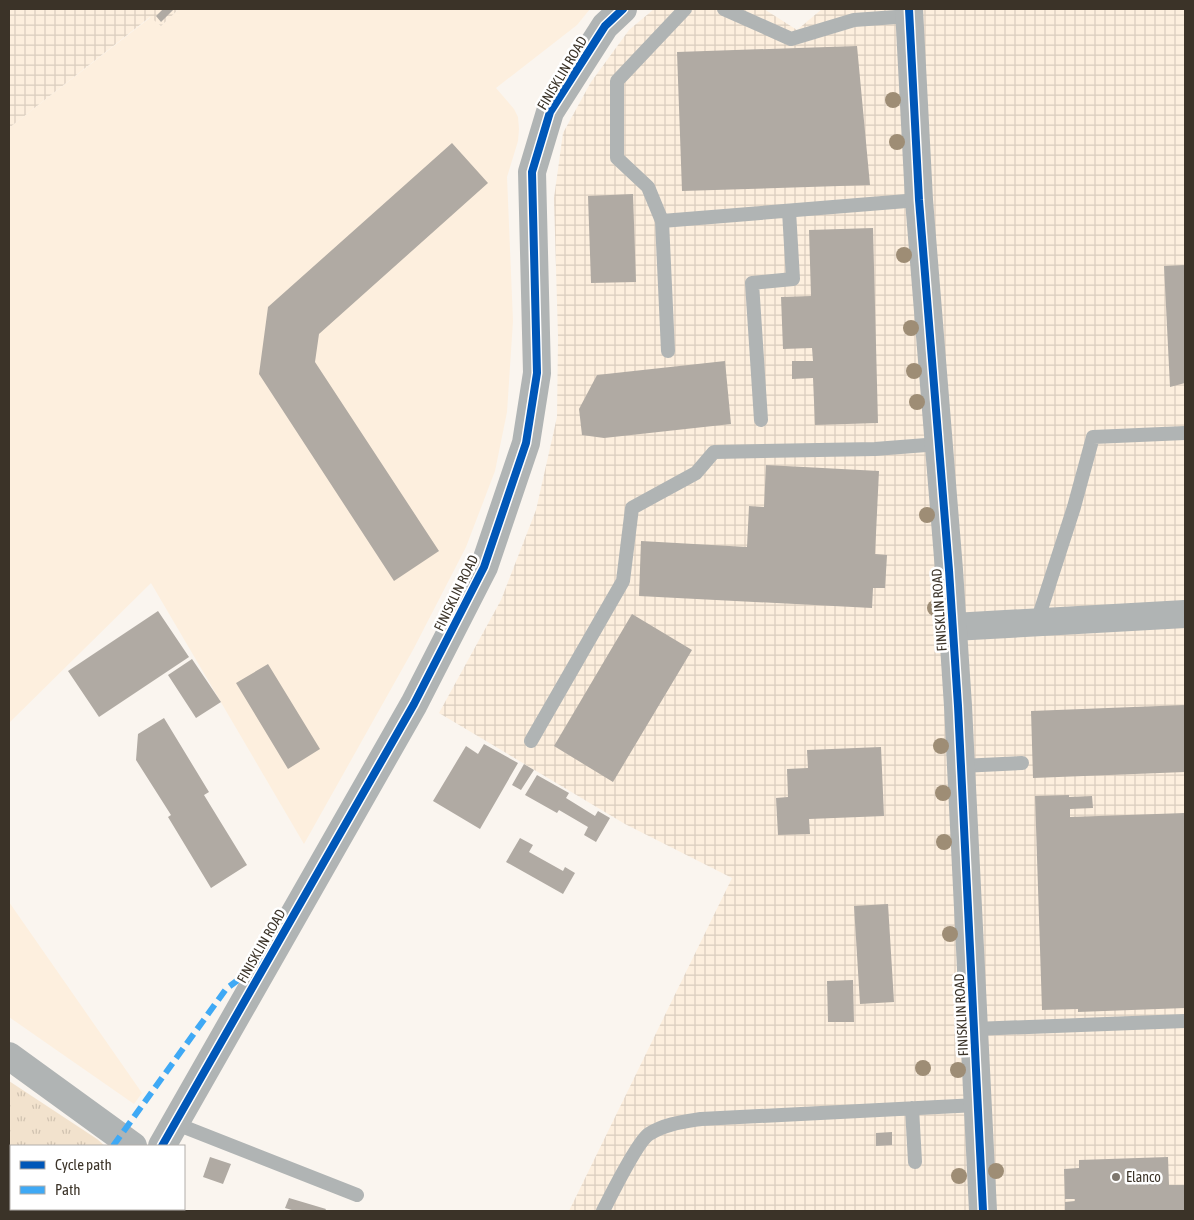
<svg xmlns="http://www.w3.org/2000/svg" width="1194" height="1220" viewBox="0 0 1194 1220" font-family="'Asap Condensed',sans-serif">
	<defs>
		<pattern id="industrial-grid" width="8" height="8" patternUnits="userSpaceOnUse" patternTransform="scale(1.25)"><rect width="8" height="8" fill="#fdefde"/><path d="M0 4h8M4 0v8" fill="none" stroke="#dacdbe"/></pattern>
		<pattern id="grass-tufts" width="24" height="20" patternUnits="userSpaceOnUse" patternTransform="scale(1.25)"><rect width="24" height="20" fill="#f2e2cd"/><path d="M3 7l-1-3M5 7V3M7 7l1-3M15 17l-1-3M17 17v-4M19 17l1-3" fill="none" stroke="#d0c2b0"/></pattern>
	</defs>
	<rect width="100%" height="100%" fill="#faf5ef"/>
	<path fill="#fdefde" d="M179,9H590L577,25L496,88L514,109L518,117L519,129L518,141L507,177L513,321L507,412L495,471L466,547L414,648L304,844L151,583L9,723V128L151,17L161,26Z
		M9,902L142,1093L134,1104L9,1017Z"/>
	<path fill="url(#industrial-grid)" d="M9,9H179L161,26L150,17L9,128Z
		M654,9H764L797,30L822,9H1185V1211H569L732,878L625,824L439,713L501,600L536,510L557,417L558,337L554,198L563,133L591,82L629,30Z"/>
	<path fill="url(#grass-tufts)" d="M9,1081L97,1139L105,1146H11V1209H65L63,1211H9Z"/>
	<path fill="#b0aaa3" d="M163,9H174L161,22L156,16Z
		M857,46L870,185L682,191L677,52Z
		M452,143L488,183L319,334L315,362L439,551L394,581L259,374L268,307Z
		M633,194L636,282L591,283L588,196Z
		M873,228L878,423L815,425L813,378L792,379V361H813L812,348L783,349L781,297L811,296L809,230Z
		M1185,265V383L1170,387L1164,266Z
		M725,361L731,424L604,438L582,435L579,409L597,375Z
		M766,465L879,471L875,554L887,555L885,588H873L872,608L639,596L641,541L747,547L749,506L764,507Z
		M158,611L189,657L99,717L68,671Z
		M632,614L692,650L613,782L554,746Z
		M192,659L221,702L196,718L168,675Z
		M268,664L320,749L288,769L236,683Z
		M1185,705V772L1033,778L1031,711Z
		M164,718L209,792L204,795L247,865L211,888L168,817L171,815L136,760L138,734Z
		M484,744L518,763L480,829L433,801L466,746L478,754Z
		M881,747L884,816L809,819L810,834L778,835L776,798L788,797L787,769L808,768L807,750Z
		M524,764L534,770L521,790L512,785Z
		M537,775L569,793L566,798L595,816L598,811L610,818L596,842L584,835L588,827L559,810L557,813L525,795Z
		M1069,795V797L1092,796L1093,808L1070,809V817L1185,813V1008L1078,1012V1009L1042,1010L1035,796Z
		M520,838L533,845L529,852L563,871L565,867L575,873L563,894L506,862Z
		M888,904L894,1002L860,1004L854,906Z
		M853,980L854,1022H828L827,981Z
		M892,1132V1145L876,1146V1133Z
		M210,1157L231,1164L223,1184L203,1177Z
		M1168,1157L1169,1185H1185V1211H1065V1202L1075,1201V1199H1065L1064,1169L1079,1168V1160Z
		M289,1198L326,1209L325,1211H295L285,1208Z"/>
	<g fill="none" stroke-linecap="round" stroke-linejoin="round">
		<path stroke="#b0b4b4" stroke-width="14" d="M724,9L791,39L854,20L910,16
			M662,221L648,187L617,158V81L685,9
			M668,351L662,221L919,200
			M761,420L752,283L793,279L789,211
			M1037,622L1074,507L1093,437L1185,433
			M531,741L623,581L632,508L696,473L714,452L875,449L939,444
			M961,766L1022,763
			M974,1029L1185,1021
			M912,1108L915,1162
			M174,1123L357,1195
			M603,1211C610,1197 638,1141 649,1134C665,1124 682,1122 701,1119L977,1105"/>
		<path stroke="#b0b4b4" stroke-width="28" d="M953,627L1185,614
			M9,1056L133,1146"/>
		<path stroke="#b0b4b4" stroke-width="28" d="M909,9L919,200L949,570L958,706L983,1211
			M162,1146L414,704L484,567L526,443L537,373L532,172L550,112L605,26L623,9
			M125,1211L128,1209"/>
		<path stroke="#3fa9f5" stroke-width="6" stroke-dasharray="12 6" stroke-linecap="butt" d="M113,1146L226,989L263,961
			M67,1211L69,1209"/>
		<g stroke="#fff" stroke-width="11">
			<path id="cycleway" d="M909,9L919,200L949,570L958,706L983,1211
				M162,1146L414,704L484,567L526,443L537,373L532,172L550,112L605,26L623,9"/>
		</g>
		<use href="#cycleway" stroke="#0057b8" stroke-width="8"/>
	</g>
	<g fill="#9e8d75">
		<circle cx="893" cy="100" r="8"/>
		<circle cx="897" cy="142" r="8"/>
		<circle cx="904" cy="255" r="8"/>
		<circle cx="911" cy="328" r="8"/>
		<circle cx="914" cy="371" r="8"/>
		<circle cx="917" cy="402" r="8"/>
		<circle cx="927" cy="515" r="8"/>
		<circle cx="935" cy="608" r="8"/>
		<circle cx="941" cy="746" r="8"/>
		<circle cx="943" cy="793" r="8"/>
		<circle cx="944" cy="842" r="8"/>
		<circle cx="950" cy="934" r="8"/>
		<circle cx="923" cy="1068" r="8"/>
		<circle cx="958" cy="1070" r="8"/>
		<circle cx="996" cy="1171" r="8"/>
		<circle cx="959" cy="1176" r="8"/>
	</g>
	<circle fill="#7e776e" stroke="#fff" stroke-width="2" cx="1116" cy="1177" r="5"/>
	<g text-anchor="middle" stroke-width="5" stroke-linejoin="round" paint-order="stroke">
		<g font-size="14" fill="#3b3328" stroke="#fff">
			<text transform="translate(562 73) rotate(-59)" y="5">FINISKLIN ROAD</text>
			<text transform="translate(456 593) rotate(-64)" y="5">FINISKLIN ROAD</text>
			<text transform="translate(939 610) rotate(-94)" y="5">FINISKLIN ROAD</text>
			<text transform="translate(261 946) rotate(-60)" y="5">FINISKLIN ROAD</text>
			<text transform="translate(961 1015) rotate(-93)" y="5">FINISKLIN ROAD</text>
		</g>
		<g font-size="14" fill="#3b3328" stroke="#fff" text-anchor="start">
			<text x="1126" y="1182">Elanco</text>
		</g>
	</g>
	<rect width="1194" height="1220" fill="none" stroke="#3b3328" stroke-width="20"/>
	<rect x="10" y="1145" width="175" height="65" fill="#ffffff" stroke="#b1ada9"/>
	<rect x="20" y="1161" width="25" height="8" fill="#0057b8" stroke="#b1ada9"/>
	<text x="55" y="1170" font-size="15" fill="#3b3328">Cycle path</text>
	<rect x="20" y="1186" width="25" height="8" fill="#3fa9f5" stroke="#b1ada9"/>
	<text x="55" y="1195" font-size="15" fill="#3b3328">Path</text>
</svg>
